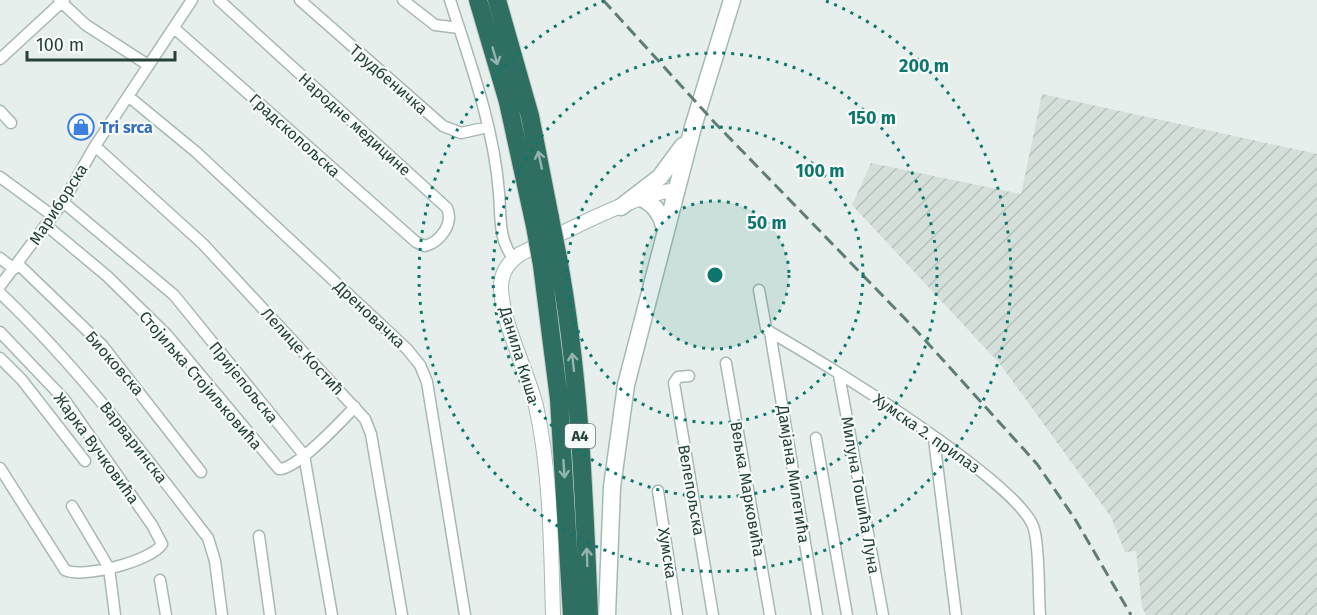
<svg xmlns="http://www.w3.org/2000/svg" width="1317" height="615" viewBox="0 0 1317 615" font-family="'Fira Sans',sans-serif">
	<defs>
		<pattern id="industrial-furrows" width="10" height="10" patternUnits="userSpaceOnUse" patternTransform="scale(1.5)"><rect width="10" height="10" fill="#d4dfda"/><path d="M-1 1l2-2M0 10L10 0M9 11l2-2" fill="none" stroke="#b6c1bc"/></pattern>
	</defs>
	<rect width="100%" height="100%" fill="#e6efeb"/>
	<path fill="url(#industrial-furrows)" d="M1042,94L1317,154V615H1146L1142,607L1136,551L1125,552L1111,517L1000,364L852,205L871,163L1021,194Z"/>
	<g fill="none" stroke-linecap="round" stroke-linejoin="round">
		<g stroke="#a8b8b2" stroke-width="13">
			<path id="minor" d="M59,0L86,25L148,65
				M300,0L443,126L461,133L488,127
				M403,0L435,25L459,28
				M450,0C470,62 494,127 499,193C501,216 498,240 514,259
				M174,28L416,242L425,246C440,242 454,224 447,208L219,0
				M0,59L64,0
				M128,96L196,152L407,349L420,365L427,382L465,615
				M0,111L11,123
				M95,146L203,244L365,419L371,434L402,615
				M0,177L53,216
				M63,202L174,295L304,455L332,615
				M47,226L107,276L167,335L279,469C298,469 341,421 355,407
				M0,258L14,269
				M18,264L102,345L201,472
				M0,286L63,202L95,146L192,0
				M759,290L766,328L770,332C818,359 1023,484 1034,529C1040,551 1038,591 1040,615
				M0,293C79,368 142,452 208,538L215,561L222,615
				M0,332L64,399L152,525L162,544C152,561 82,579 65,570L0,468
				M770,332L817,615
				M0,358L22,380L85,461
				M726,363L770,615
				M839,375L883,615
				M689,376L678,377L674,383L713,615
				M816,438L847,615
				M934,439L956,615
				M658,491L677,615
				M72,506L109,568L115,615
				M259,536L270,615
				M160,580L166,615"/>
		</g>
		<g stroke="#a8b8b2" stroke-width="16">
			<path id="tertiary" d="M553,615C551,546 551,474 536,406C527,370 502,323 501,288C501,272 508,263 520,254C553,238 644,189 675,191"/>
		</g>
		<g stroke="#a4bbb3" stroke-width="19">
			<path id="secondary" d="M641,198C655,204 662,215 665,230
				M621,207L660,177L683,146
				M607,615L612,487L626,385L693,127L732,0"/>
		</g>
		<g stroke="#c2cac8" stroke-width="20">
			<path id="motorway" d="M478,0L508,102L535,226
				M497,0L530,116L550,218
				M558,258C580,376 584,496 589,615
				M542,265L559,399L572,615"/>
		</g>
		<use href="#minor" stroke="#fff" stroke-width="10"/>
		<use href="#tertiary" stroke="#fff" stroke-width="14"/>
		<use href="#secondary" stroke="#fff" stroke-width="16"/>
		<use href="#motorway" stroke="#2f6f62" stroke-width="18"/>
		<path stroke="#5f7d75" stroke-width="3" stroke-dasharray="12 6" stroke-linecap="butt" d="M603,0L715,123L915,329L1037,464L1075,519L1131,615"/>
		<g stroke="#c2cac8" stroke-width="20" stroke-linecap="butt">
			<path id="motorway-bridge" d="M550,218L558,258
				M535,226L542,265"/>
		</g>
		<use href="#motorway-bridge" stroke="#2f6f62" stroke-width="18"/>
	</g>
	<defs><path id="oneway-shaft" d="M-6 0H5M1.5-3L5.5 0L1.5 3" fill="none" stroke-width="1.6" stroke-linecap="round" stroke-linejoin="round" transform="scale(1.5)"/></defs>
	<g stroke="#93b5ae">
		<use href="#oneway-shaft" transform="translate(495 56) rotate(74)"/>
		<use href="#oneway-shaft" transform="translate(540 160) rotate(-102)"/>
		<use href="#oneway-shaft" transform="translate(573 362) rotate(-96)"/>
		<use href="#oneway-shaft" transform="translate(564 469) rotate(86)"/>
		<use href="#oneway-shaft" transform="translate(587 557) rotate(-92)"/>
	</g>
	<circle cx="715" cy="275" r="74" fill="#0f766e" fill-opacity=".12"/>
	<g fill="none" stroke="#0f766e" stroke-width="3" stroke-dasharray="3 6">
		<circle cx="715" cy="275" r="74"/>
		<circle cx="715" cy="275" r="148"/>
		<circle cx="715" cy="275" r="222"/>
		<path d="M826 1A296 296 0 1 1 604 1"/>
	</g>
	<defs>
		<g id="shop-ring" transform="scale(1.35)"><circle r="9.5" fill="#f7fbf9" stroke="#3f7fe0" stroke-width="1.5"/><path d="M-5-2.5h2.3a2.7 3.5 0 0 1 5.4 0H5L5.5 6h-11ZM-1.5-2.5h3a1.5 2.3 0 0 0-3 0Z" fill="#3f7fe0"/></g>
	</defs>
	<g fill-rule="evenodd">
		<use href="#shop-ring" x="81" y="127"/>
	</g>
	<g text-anchor="middle" stroke-width="4.5" stroke-linejoin="round" paint-order="stroke">
		<rect fill="#f7fbf9" stroke="#637a73" stroke-width="1.5" x="565" y="424" width="30" height="24" rx="4.5"/>
		<g font-size="15" font-weight="bold" fill="#24423a">
			<text x="580" y="441">A4</text>
		</g>
		<g font-size="16" fill="#24423a" stroke="#f7fbf9">
			<text transform="translate(389 79) rotate(41)" y="6">Трудбеничка</text>
			<text transform="translate(355 124) rotate(42)" y="6">Народне медицине</text>
			<text transform="translate(295 135) rotate(42)" y="6">Градскопољска</text>
			<text transform="translate(58 204) rotate(-57)" y="6">Мариборска</text>
			<text transform="translate(370 314) rotate(43)" y="6">Дреновачка</text>
			<text transform="translate(303 351) rotate(47)" y="6">Лелице Костић</text>
			<text transform="translate(520 355) rotate(73)" y="6">Данила Киша</text>
			<text transform="translate(115 363) rotate(49)" y="6">Биоковска</text>
			<text transform="translate(201 380) rotate(49)" y="6">Стојиљка Стојиљковића</text>
			<text transform="translate(244 382) rotate(51)" y="6">Пријепољска</text>
			<text transform="translate(927 433) rotate(35)" y="6">Хумска 2. прилаз</text>
			<text transform="translate(134 442) rotate(52)" y="6">Варваринска</text>
			<text transform="translate(97 448) rotate(54)" y="6">Жарка Вучковића</text>
			<text transform="translate(794 474) rotate(81)" y="6">Дамјана Милетића</text>
			<text transform="translate(748 489) rotate(80)" y="6">Вељка Марковића</text>
			<text transform="translate(692 490) rotate(80)" y="6">Велепољска</text>
			<text transform="translate(861 495) rotate(80)" y="6">Милуна Тошића Луна</text>
			<text transform="translate(668 553) rotate(81)" y="6">Хумска</text>
		</g>
		<g font-size="16" font-weight="bold" fill="#366cbe" stroke="#f7fbf9" text-anchor="start">
			<text x="100" y="133">Tri srca</text>
		</g>
	</g>
	<circle cx="715" cy="275" r="9" fill="#0f766e" stroke="#f7fbf9" stroke-width="3"/>
	<g font-size="18" text-anchor="middle" font-weight="bold" fill="#0f766e" stroke="#f7fbf9" stroke-width="4.5" stroke-linejoin="round" paint-order="stroke">
		<text x="924" y="72">200 m</text>
		<text x="872" y="124">150 m</text>
		<text x="820" y="177">100 m</text>
		<text x="767" y="229">50 m</text>
	</g>
	<path d="M27 51v9h148v-9" fill="none" stroke="#24423a" stroke-width="3"/>
	<text x="36" y="51" font-size="18" fill="#24423a" stroke="#f7fbf9" stroke-width="4.5" paint-order="stroke">100 m</text>
</svg>
